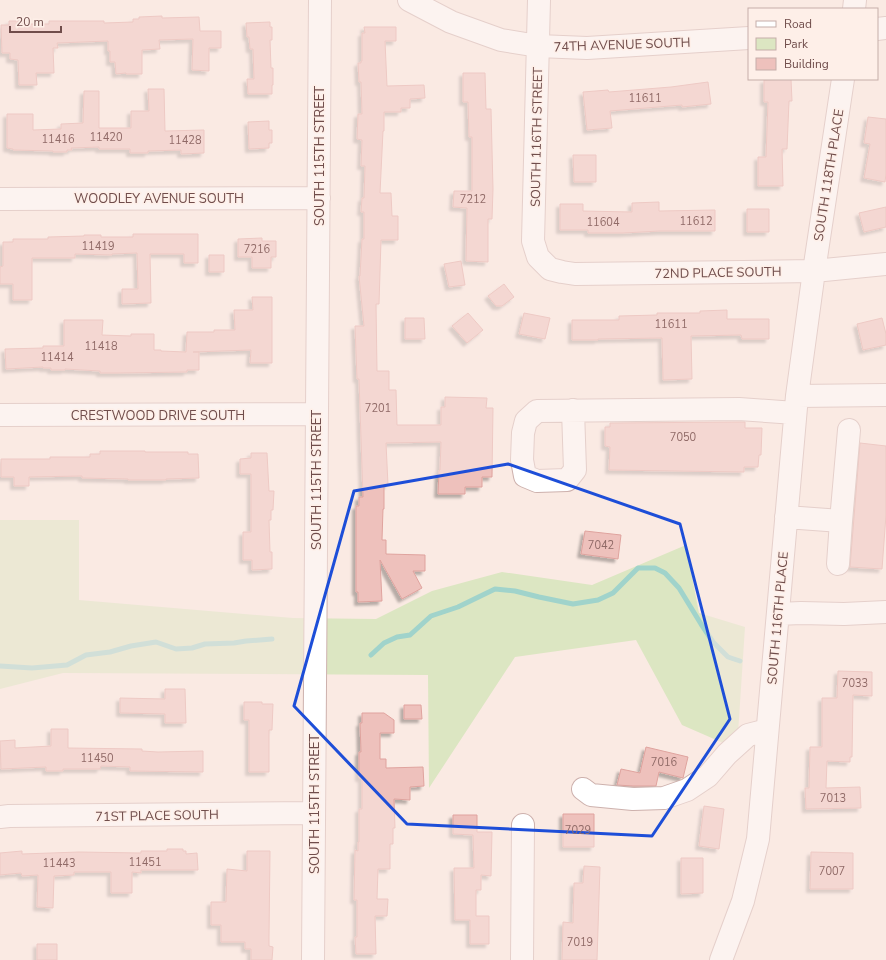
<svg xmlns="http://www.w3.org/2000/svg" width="886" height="960" viewBox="0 0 886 960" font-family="'Nunito Sans',sans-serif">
	<defs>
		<filter id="shadow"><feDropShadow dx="-3.5" dy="3.5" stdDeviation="1" flood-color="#0004"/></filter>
	</defs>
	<rect width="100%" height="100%" fill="#faeae3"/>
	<path fill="#dce6c2" d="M0,520H79V600L293,618L376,619L432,591L502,572L592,585L686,545L699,613L745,627L737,749L682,725L636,640L515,657L429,788L428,675L63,673L0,689Z"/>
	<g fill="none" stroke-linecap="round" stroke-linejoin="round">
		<path stroke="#a0d3cb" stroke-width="5" d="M371,655L384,643L397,637L410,635L431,616L458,607L495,589L515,591L539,597L573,604L598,600L613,593L638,568H655L665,573L679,588L701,624L713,642L728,657L740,661
			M0,666L32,668L67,665L86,655L110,652L131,646L156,642L176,649L192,648L205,644L234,643L246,641L272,639"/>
	</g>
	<path fill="#eec1bc" stroke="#dfa39e" filter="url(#shadow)" d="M162,16V18L199,17L200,31H221V48H209V71L192,70L193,39L159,40L160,49L142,50V74H126V73L116,74L115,62H110V51H108V41L57,43L58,48H53L54,73H36L37,85H19L18,60L10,59V53H2L1,25H9V21H23L22,24H49V21H104V23L133,22V19H139V17Z
		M270,22V27H272V40H270L271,68H273V85H272V94H248L247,79H254L253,49H250L249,37H247L246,23Z
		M364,27H396V41H385L387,86L424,85L425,98L410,99V108H401V112H384V131H383L380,193H391L392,216H398V240H381L379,304H376L377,371H389V390H396L397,425H441V407H445V397L487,398L486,408H493L492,477H482V487H465V494H438L439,470H440L441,442L386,443L388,485H384V509H383L382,540H386V554L425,555V571H413L422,588L402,599L380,560L382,601L358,602V592H356V506H359V497H363L359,379H357L355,326H364L359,276H360L362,239H364V212H361L362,198H364L365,166H361L362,140L357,139L358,114H362L361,82H359L358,63H361V61H362V33H365Z
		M463,73H485L486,109H491L493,189L492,219H488V262L466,261L467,208L453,207L454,191H472V137H469L468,102H463Z
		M791,79L792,101H789L787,149H782L783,186H758V157H766L768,102H764V80Z
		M708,82L711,104L682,107V105L610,111L612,128L587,130L583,92L608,90L609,92L671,87Z
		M148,89H164L165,131L204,130V153L181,154V150L148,151V153H130V149H99V147L71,148L72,150H67V152H53V151L13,150V149L7,148V114H33V130L61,129V124L83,123L84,91H99V128H131V111H149Z
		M868,117L886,119V174L885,182L864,178L870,144L864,143Z
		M269,121V130H272V143H269V148L249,149L248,122Z
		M573,155H596V182H574Z
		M659,202V211L715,210V231H660L623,233H588V230H560V204H583V211L632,212V203Z
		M886,207V227L864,232L859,213Z
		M747,209H769V232H747Z
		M133,234H198V263H184V254H150L151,303L122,304V289H138L137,253L112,254V255L75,254V258H32V300H13V284H0V267L3,266V242H13V239H48V237L84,236V235H101V237H133Z
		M262,238V241H276V257H271V268H252V257H238V239Z
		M209,255H224V272H209Z
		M461,261L465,285L449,287L444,264Z
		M504,284L514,297L502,306H496L488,296Z
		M252,297H272V363H250L251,350L193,352H199V370H187V372L118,373H100V371L65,369V370H51V368H43V367L6,369L5,349L43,348V346H64V320H103L102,335L131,336V334H154V350H161V351L186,352L187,332H214V330H235L234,310H253Z
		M727,310V319H769V339H742L741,335L691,336L692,379L663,380L662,338L598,339V340H572V320H619V316L657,315V313H700V311Z
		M468,313L483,330L467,343L452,326Z
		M524,313L550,318L545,339L519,334Z
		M405,318H424L425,339H405Z
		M882,318L886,334V345L863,350L857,324Z
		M739,422H745V428H762L761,455H759L758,467H744V472L609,470L610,447L605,446V427H610V423Z
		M860,443L886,446V515L882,569L850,567Z
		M100,451H145V452H188V454H198L199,478L166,479V480H128V479L82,478V476L29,477V486H14V477H1V459H50V457H90V454H100Z
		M251,453H267L269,491H274L273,510H271V520H269L270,552H272V569L252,570V560H243V532H251V474H240V459L251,458Z
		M585,531L621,535L618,559L581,554Z
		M838,671L872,672V696L853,695L852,757H850V762L827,761L826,788L860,787L861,808L806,809L805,788H809L810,747H822V698H837Z
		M165,689H185L186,723H165V714L120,713V698L165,699Z
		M244,702H262V704H273L272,730H269V772H249V720H244Z
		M404,705H421L422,719H404Z
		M362,713H384L394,720V733H380V759H386V768L423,767L424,786L410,787V800L394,799L395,828H393V844H390V869H378L377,899H388L387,916H375L376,954H356L355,937H357V900H354L355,850L358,851V842H359V809H362V778H359V752H361L360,723H362Z
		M51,729H68V748L142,749V751L158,752L203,751V772L130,771V767L101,766L100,769H63V771H46V767L1,769L0,741L15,740V748L51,746Z
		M646,747L688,757L683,778L659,772L656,786H633L617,785L621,769L640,773Z
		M704,806L724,809L719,849L699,846Z
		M563,814H594V847H563Z
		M453,815H477V832H492L491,876L481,875V890H476V916H489V944H470V920H455L454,868H474L473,835L453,834Z
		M167,849H183V851H186V854L197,853L198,870H141V873L132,872V893H111V872H74V875L54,876L53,908L37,907L38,875L22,876L21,873L0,875V853L22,851V854L79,852L141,853V851H167Z
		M247,851H270L269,937V946L273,947L272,960H251V949H245V942H221V925H211V902H226L227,869L247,871Z
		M811,852L853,853V889H810Z
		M681,858H703V893L681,894Z
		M584,866L600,867L597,960H562L563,922L573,923L574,883H583Z
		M37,944H57V960H37Z"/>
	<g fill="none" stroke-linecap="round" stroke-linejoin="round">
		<g stroke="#cdb1ad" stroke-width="24">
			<path id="minor" d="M409,0L451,22L501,40L538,46L587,48L749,38
				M539,0L533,241L538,257L550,269L562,272L575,274L814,271L886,264
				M854,9L855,0
				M877,29L886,28
				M0,199L319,198
				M797,396L886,395
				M573,410L575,470L567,480L537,481L525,476L522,460L523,433L526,421L537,411L739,409L795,413
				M0,415L316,414
				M786,517L841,521L849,430
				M838,564L841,521
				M778,614L801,613L844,614L886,612
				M583,789L591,795L633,799L664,798L687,790L708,776L727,754L748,735L767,730
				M0,817L9,816L314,813
				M313,960L320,0
				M522,960L523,825
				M721,960L743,901L758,839L797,396L814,271L843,79"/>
		</g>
		<use href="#minor" stroke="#fff" stroke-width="22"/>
	</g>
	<path d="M0 0H886V960H0ZM508,464L680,524L730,719L652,836L407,824L294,706L354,491Z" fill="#faeae3" fill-opacity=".55" fill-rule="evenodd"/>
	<path fill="none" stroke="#1d4ed8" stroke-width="3" stroke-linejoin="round" d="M508,464L680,524L730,719L652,836L407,824L294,706L354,491Z"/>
	<g text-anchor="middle" stroke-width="3" stroke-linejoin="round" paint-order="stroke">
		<g font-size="11" fill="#906a67">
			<text x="645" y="102">11611</text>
			<text x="106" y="141">11420</text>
			<text x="58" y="143">11416</text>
			<text x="185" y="144">11428</text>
			<text x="473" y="203">7212</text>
			<text x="696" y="225">11612</text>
			<text x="603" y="226">11604</text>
			<text x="98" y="250">11419</text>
			<text x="257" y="253">7216</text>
			<text x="671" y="328">11611</text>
			<text x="101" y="350">11418</text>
			<text x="57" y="361">11414</text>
			<text x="378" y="412">7201</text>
			<text x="683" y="441">7050</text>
			<text x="601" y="549">7042</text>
			<text x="855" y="687">7033</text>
			<text x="97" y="762">11450</text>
			<text x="664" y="766">7016</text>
			<text x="833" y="802">7013</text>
			<text x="578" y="834">7029</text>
			<text x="145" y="866">11451</text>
			<text x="59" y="867">11443</text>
			<text x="832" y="875">7007</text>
			<text x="580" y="946">7019</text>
		</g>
		<g font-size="13" fill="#704d4b" stroke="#feefe8">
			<text transform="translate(622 44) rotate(-2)" y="5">74TH AVENUE SOUTH</text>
			<text transform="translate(536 137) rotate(-89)" y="5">SOUTH 116TH STREET</text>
			<text transform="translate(319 156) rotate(-90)" y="5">SOUTH 115TH STREET</text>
			<text transform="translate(828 175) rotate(-81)" y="5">SOUTH 118TH PLACE</text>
			<text x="159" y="203">WOODLEY AVENUE SOUTH</text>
			<text transform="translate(718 272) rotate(-1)" y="5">72ND PLACE SOUTH</text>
			<text x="158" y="420">CRESTWOOD DRIVE SOUTH</text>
			<text transform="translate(316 480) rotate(-90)" y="5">SOUTH 115TH STREET</text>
			<text transform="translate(777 618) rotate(-85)" y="5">SOUTH 116TH PLACE</text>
			<text transform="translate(314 804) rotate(-90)" y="5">SOUTH 115TH STREET</text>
			<text transform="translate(157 815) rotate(-1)" y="5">71ST PLACE SOUTH</text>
		</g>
	</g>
	<rect x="748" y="8" width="130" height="72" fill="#feefe8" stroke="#c5aea9"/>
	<rect x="756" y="21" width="20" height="6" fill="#ffffff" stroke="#c5aea9"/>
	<text x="784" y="28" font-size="12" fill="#704d4b">Road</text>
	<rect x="756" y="38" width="20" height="12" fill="#dce6c2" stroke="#c5aea9"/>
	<text x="784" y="48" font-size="12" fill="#704d4b">Park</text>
	<rect x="756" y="58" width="20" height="12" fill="#eec1bc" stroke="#c5aea9"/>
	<text x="784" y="68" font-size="12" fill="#704d4b">Building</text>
	<path d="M10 26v6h51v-6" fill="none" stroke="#704d4b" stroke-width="2"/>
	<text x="16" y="26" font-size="12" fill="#704d4b" stroke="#feefe8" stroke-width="3" paint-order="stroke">20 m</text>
</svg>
